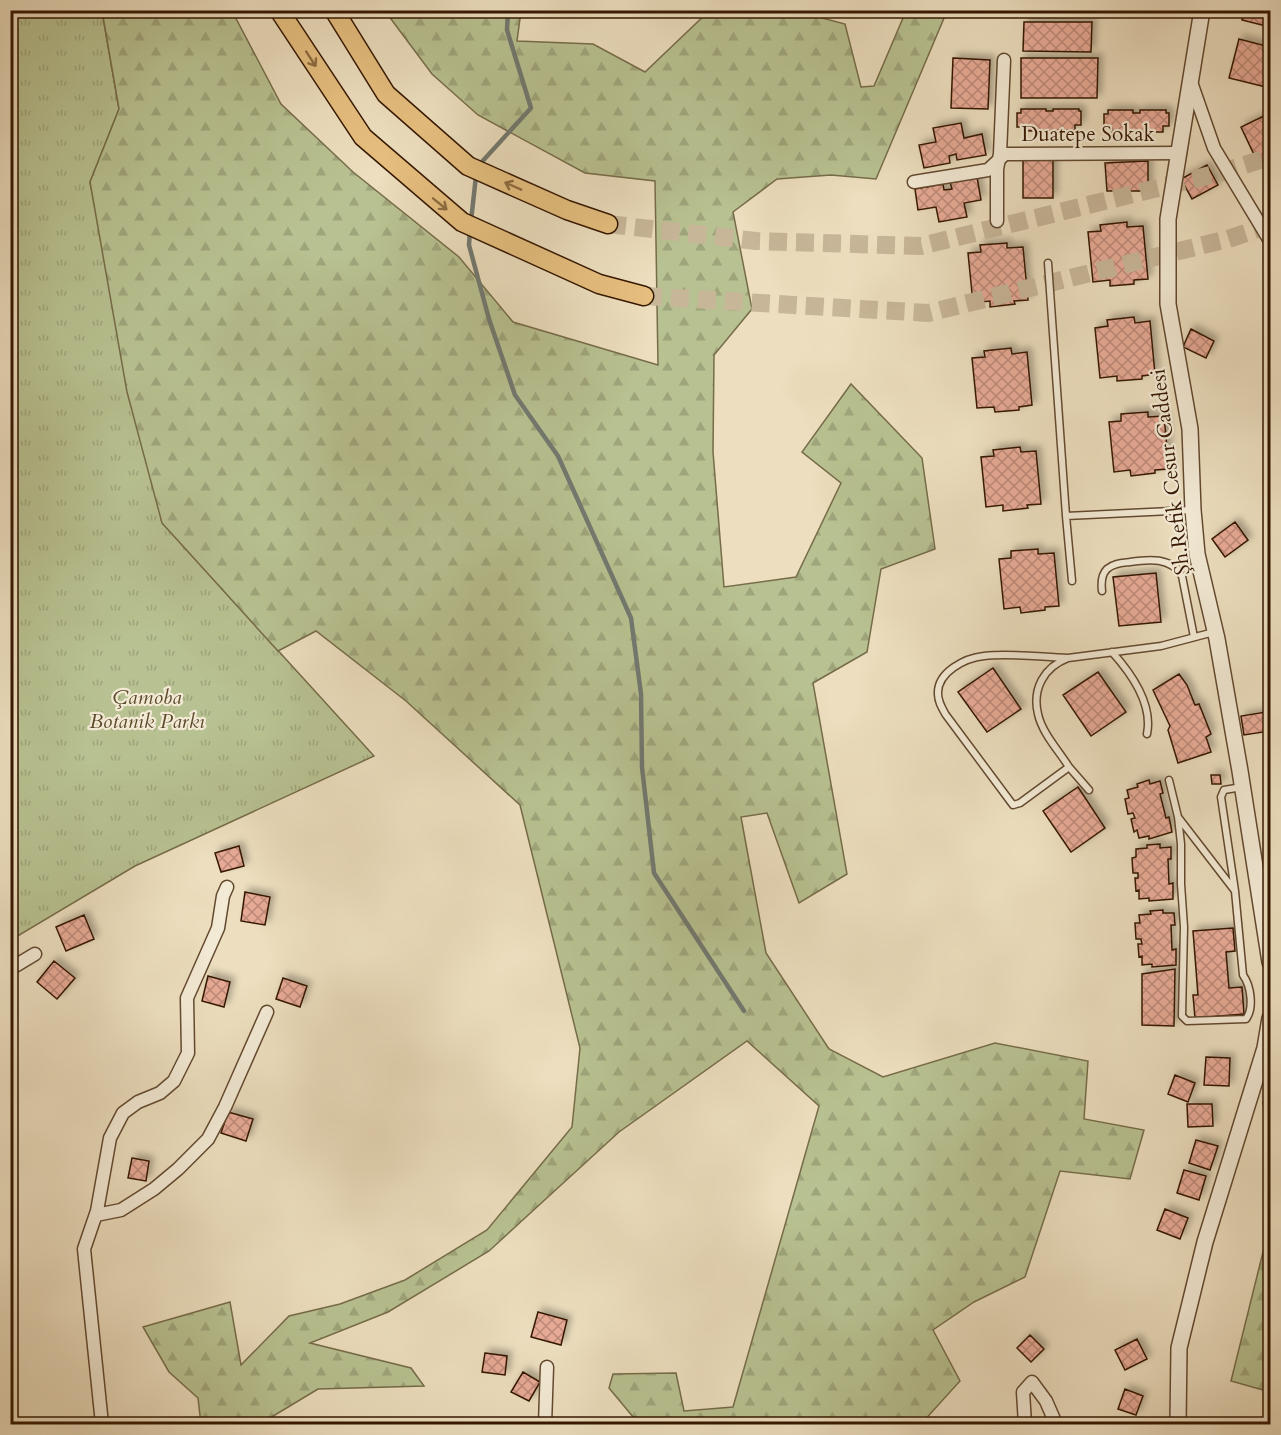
<svg xmlns="http://www.w3.org/2000/svg" width="1281" height="1435" viewBox="0 0 1281 1435" font-family="Cardo,serif">
	<defs>
		<pattern id="grass-tufts" width="24" height="20" patternUnits="userSpaceOnUse" patternTransform="scale(1.5)"><rect width="24" height="20" fill="#b8c191"/><path d="M3 7l-1-3M5 7V3M7 7l1-3M15 17l-1-3M17 17v-4M19 17l1-3" fill="none" stroke="#9fa57b"/></pattern>
		<pattern id="forest-firs" width="22" height="20" patternUnits="userSpaceOnUse" patternTransform="scale(1.5)"><rect width="22" height="20" fill="#b8c191"/><path d="M5 1l3.5 6h-7zM16 11l3.5 6h-7z" fill="#9fa57b"/></pattern>
		<pattern id="building-cross-hatch" width="8" height="8" patternUnits="userSpaceOnUse" patternTransform="scale(1.5)"><rect width="8" height="8" fill="#e7aa96"/><path d="M0 0l8 8M0 8l8-8" fill="none" stroke="#bc8978"/></pattern>
		<filter id="shadow"><feDropShadow dx="4.5" dy="-4.5" stdDeviation="3" flood-color="#0004"/></filter>
	</defs>
	<rect width="100%" height="100%" fill="#ecdebe"/>
	<filter id="stains"><feTurbulence type="fractalNoise" baseFrequency=".00333" numOctaves="4"/><feColorMatrix values="0 0 0 0 .2 0 0 0 0 .09 0 0 0 0 .02 0 0 0 .5 -.17"/></filter>
	<radialGradient id="worn" r=".72"><stop offset=".6" stop-color="#630" stop-opacity="0"/><stop offset="1" stop-color="#630" stop-opacity=".3"/></radialGradient>
	<path fill="url(#grass-tufts)" stroke="#766c49" stroke-width="1.5" d="M10,11H102L119,109L90,182L162,523L374,756L135,866L11,940Z"/>
	<path fill="url(#forest-firs)" stroke="#766c49" stroke-width="1.5" d="M102,11H232L281,104L353,172L459,257L513,322L658,365L655,181L585,173L478,115L432,74L385,11H521L517,41L593,44L645,72L709,11H796L845,24L861,87L874,86L906,11H947L876,179L831,175L777,179L733,212L752,309L714,355L713,452L724,587L796,577L841,483L802,452L851,384L922,458L935,549L881,569L867,652L813,683L847,874L799,903L767,813L741,817L766,953L829,1049L883,1077L995,1043L1088,1061L1084,1119L1144,1130L1130,1179L1060,1171L1025,1277L974,1302L933,1330L960,1381L921,1424H639L609,1388L613,1374L676,1373L684,1411L733,1407L819,1106L747,1041L619,1132L489,1251L388,1312L310,1343L411,1368L424,1386L318,1389L260,1424H201L198,1398L169,1372L143,1327L230,1302L241,1365L289,1316L340,1304L405,1280L487,1230L572,1127L580,1048L520,805L406,701L316,631L278,651L162,523L127,392L90,182L119,109Z
		M1264,1248L1270,1249V1392L1231,1381Z"/>
	<g fill="none" stroke-linecap="round" stroke-linejoin="round">
		<path stroke="#727970" stroke-width="4.5" d="M479,165L531,108L507,30L508,10
			M471,221L476,176
			M470,230L469,245L489,319L515,395L558,456L631,618L641,694L642,767L654,873L744,1011"/>
	</g>
	<path fill="url(#building-cross-hatch)" stroke="#351701" stroke-width="1.5" filter="url(#shadow)" d="M1244,10H1270V27L1242,20Z
		M1024,22H1092L1091,52L1023,51Z
		M1239,39L1270,47V88L1229,78Z
		M953,58L990,60L988,109L951,108Z
		M1021,58H1098L1097,98H1021Z
		M1021,109H1046V111H1053V109H1079V111H1081V125H1075V130L1025,131V127H1017V113H1021Z
		M1108,110H1133V113H1140V110H1166V113H1169V126H1163V132H1112V128H1104V114H1108Z
		M1270,113V158L1258,163L1241,127Z
		M961,123L964,138L982,134L986,155L957,160L956,154L949,156L950,163L924,168L919,145L936,142L933,128Z
		M1023,159H1053V198H1023Z
		M1148,161V191H1107L1105,163Z
		M1207,165L1218,185L1192,199L1181,179Z
		M977,177L981,200L964,203L967,217L939,222L936,207L918,210L915,189L943,184L944,190L952,189L950,182Z
		M1127,222V227L1143,226L1148,279L1134,280V284L1110,286V280L1093,282L1088,232L1101,231L1100,225Z
		M1007,243V248L1023,247L1028,300L1014,301L1015,304L990,307V301L973,303L968,253L981,252L980,245Z
		M1134,317L1135,323L1150,321L1155,374L1142,376V379L1117,381V376L1100,378L1095,328L1108,326L1107,320Z
		M1191,329L1214,341L1206,358L1183,347Z
		M1011,348L1012,354L1027,352L1032,405L1019,407V410L995,412L994,407L977,408L972,358L985,357L984,351Z
		M1148,412V417L1164,416L1169,469L1155,470V473L1131,476L1130,470L1114,472L1109,422L1121,421V414Z
		M1020,447L1021,452L1036,451L1041,504L1027,505L1028,508L1003,511V505L986,507L981,457L994,456L993,450Z
		M1235,522L1248,540L1225,557L1212,539Z
		M1038,549V554L1054,553L1059,606L1045,607V610L1021,613L1020,607L1004,609L999,559L1011,558V551Z
		M1156,573L1161,622L1119,626L1113,577Z
		M993,668L1021,709L987,732L958,692Z
		M1098,672L1126,712L1091,736L1063,695Z
		M1179,674L1187,685L1195,705L1199,704L1211,734L1206,737L1211,752L1178,763L1168,730L1170,726L1153,690Z
		M1266,712L1270,731L1244,735L1241,716Z
		M1211,775H1220L1221,784H1212Z
		M1149,780L1150,784L1160,781L1163,793L1160,794L1166,818L1169,817L1172,832L1149,839V836L1139,838L1137,830L1134,832L1131,819L1135,818L1133,813L1128,814L1125,799L1129,798L1127,790L1138,787L1137,784Z
		M1078,787L1105,828L1071,852L1043,811Z
		M1160,844V848L1171,847V859H1168L1169,884L1173,883V899L1149,901V898L1139,899V890L1136,891L1135,878H1138V873H1133L1132,858L1136,857V849L1147,848V845Z
		M239,846L244,866L221,872L215,853Z
		M245,892L270,897L265,925L241,921Z
		M1163,910V913H1174L1175,925H1171L1172,950L1176,949V965L1152,967V964L1142,965V956L1139,957L1138,944H1142L1141,939H1136L1135,923H1140L1139,915L1151,914L1150,911Z
		M84,915L94,939L66,951L56,927Z
		M1233,928L1235,951L1226,952L1229,988L1242,987L1244,1014L1195,1018L1193,995H1198L1193,931Z
		M54,961L75,978L57,999L37,982Z
		M1175,969L1174,1026L1142,1025V974Z
		M208,976L230,982L224,1007L202,1001Z
		M283,978L307,986L300,1007L276,999Z
		M1206,1057L1230,1058L1229,1086L1204,1085Z
		M1175,1075L1195,1083L1188,1102L1168,1094Z
		M1268,1078H1270V1106L1263,1104Z
		M1187,1104H1212L1213,1126L1188,1127Z
		M228,1112L253,1119L246,1141L221,1133Z
		M1196,1140L1218,1146L1210,1170L1189,1163Z
		M132,1158L149,1161L146,1181L128,1178Z
		M1184,1170L1206,1176L1199,1200L1177,1193Z
		M1165,1209L1188,1218L1180,1239L1157,1230Z
		M538,1312L567,1320L561,1345L531,1337Z
		M1030,1335L1044,1349L1031,1362L1017,1348Z
		M1137,1339L1147,1359L1125,1370L1115,1350Z
		M485,1353L507,1356L505,1375L482,1372Z
		M523,1372L540,1382L529,1401L511,1392Z
		M1125,1389L1143,1396L1136,1415L1118,1409Z"/>
	<g fill="none" stroke-linecap="round" stroke-linejoin="round">
		<path stroke="#c7b698" stroke-width="18" stroke-dasharray="18 9" stroke-linecap="butt" d="M608,224L756,241L921,246L1219,173L1270,157
			M644,296L928,313L1228,239L1270,225"/>
		<g stroke="#634930" stroke-width="9">
			<path id="service" d="M1048,263L1066,516L1072,581
				M1066,516L1192,510
				M1102,591C1101,583 1101,575 1107,569C1114,563 1122,563 1130,562C1149,559 1171,557 1182,576L1194,637
				M1112,652C1131,673 1153,704 1147,734
				M1068,658C1040,657 1011,653 984,656C965,658 937,672 938,694C938,702 942,708 946,715L1013,805L1020,803L1069,767C1059,751 1042,733 1038,714C1032,689 1044,667 1068,658L1161,646L1214,632
				M1069,767L1089,790
				M1169,780L1178,817L1235,891
				M1178,817L1181,844V884L1184,927L1182,1016L1187,1021L1246,1019C1254,1008 1251,986 1243,975L1235,891L1221,797L1224,790L1242,787"/>
		</g>
		<g stroke="#634930" stroke-width="15">
			<path id="minor" d="M1192,85L1214,148L1270,241
				M914,182L988,170L1005,154L1180,153
				M997,221V169L1000,154L1004,60
				M10,969L35,954
				M96,1215L121,1210L154,1189L178,1169L208,1139L225,1107L267,1012
				M102,1424L84,1249L97,1211L110,1138L123,1113L138,1102L160,1093L174,1081L188,1053L187,998L218,928L223,896L227,887
				M545,1424L547,1367
				M1025,1424L1023,1392L1032,1382L1046,1401L1056,1424"/>
		</g>
		<g stroke="#634930" stroke-width="18">
			<path id="tertiary" d="M1202,10L1168,219V304L1190,429L1193,510L1197,554L1217,639L1240,771L1270,962
				M1178,1424L1179,1348L1205,1242L1265,1048L1270,1018"/>
		</g>
		<g stroke="#351701" stroke-width="21">
			<path id="primary" d="M279,10L363,137L462,222L599,284L644,296
				M334,10L386,94L468,166L567,210L608,224"/>
		</g>
		<use href="#service" stroke="#f3ead5" stroke-width="6"/>
		<use href="#minor" stroke="#f3ead5" stroke-width="12"/>
		<use href="#tertiary" stroke="#f3ead5" stroke-width="15"/>
		<use href="#primary" stroke="#e6bf7f" stroke-width="18"/>
	</g>
	<defs><path id="oneway-shaft" d="M-6 0H5M1.5-3L5.5 0L1.5 3" fill="none" stroke-width="1.6" stroke-linecap="round" stroke-linejoin="round" transform="scale(1.5)"/></defs>
	<g stroke="#8e6b40">
		<use href="#oneway-shaft" transform="translate(311 59) rotate(57)"/>
		<use href="#oneway-shaft" transform="translate(513 186) rotate(-156)"/>
		<use href="#oneway-shaft" transform="translate(440 204) rotate(39)"/>
	</g>
	<g text-anchor="middle" stroke-width="4.5" stroke-linejoin="round" paint-order="stroke">
		<g font-size="21" fill="#351701" stroke="#f3ead5">
			<text x="1088" y="141">Duatepe Sokak</text>
			<text transform="translate(1170 472) rotate(-97)" y="7">Şh.Refik Cesur Caddesi</text>
		</g>
		<g font-size="21" font-style="italic" fill="#5c4a2c" stroke="#f3ead5">
			<text x="147" y="704">Çamoba<tspan x="147" dy="24">Botanik Parkı</tspan></text>
		</g>
	</g>
	<rect width="1281" height="1435" fill="none" stroke="#ecdebe" stroke-width="36"/>
	<rect x="12" y="12" width="1257" height="1411" fill="none" stroke="#351701" stroke-width="3"/>
	<rect x="18" y="18" width="1245" height="1399" fill="none" stroke="#351701" stroke-width="1.5"/>
	<rect width="100%" height="100%" filter="url(#stains)"/>
	<rect width="100%" height="100%" fill="url(#worn)"/>
</svg>
